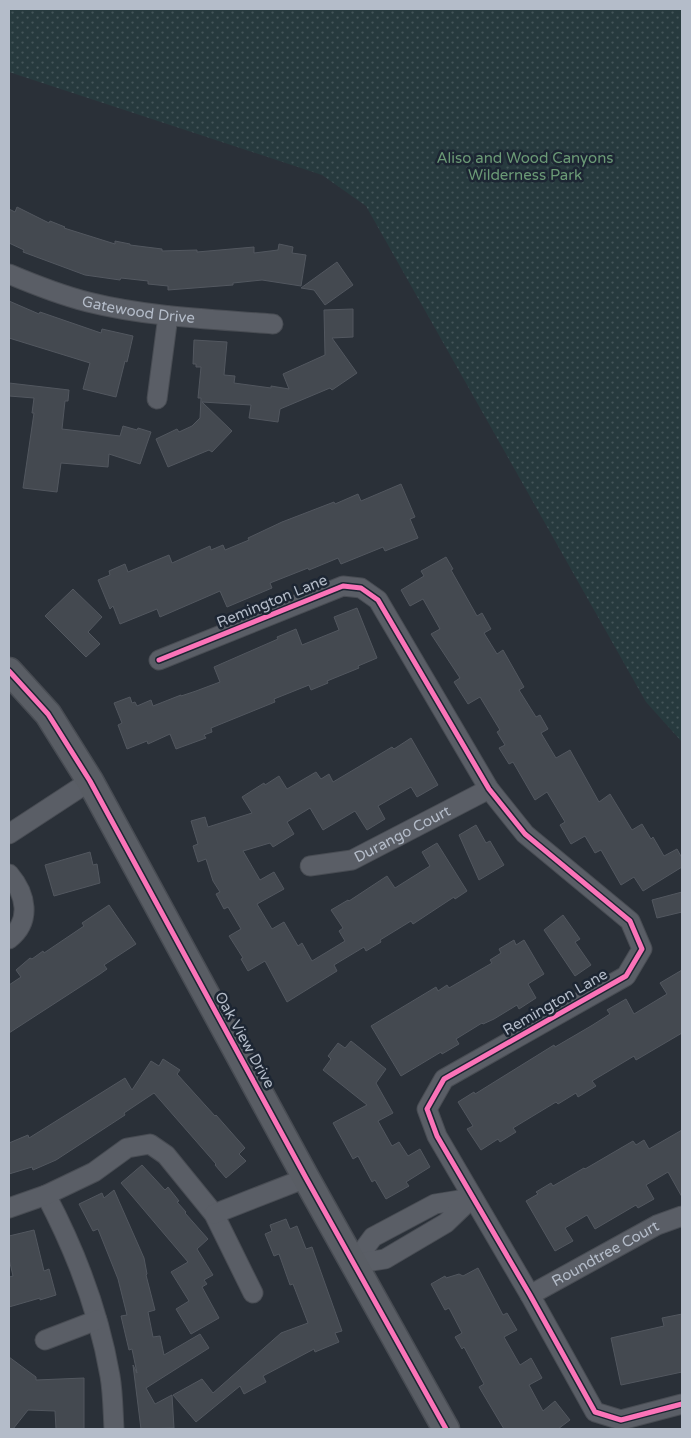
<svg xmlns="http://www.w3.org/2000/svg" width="691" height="1438" viewBox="0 0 691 1438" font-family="'Varela Round',sans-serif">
	<defs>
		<pattern id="grass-dots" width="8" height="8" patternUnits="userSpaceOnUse" patternTransform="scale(1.25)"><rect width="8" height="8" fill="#273a3e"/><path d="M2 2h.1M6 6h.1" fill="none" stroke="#445559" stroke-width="1.8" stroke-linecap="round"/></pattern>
	</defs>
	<rect width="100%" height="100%" fill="#2a3038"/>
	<path fill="url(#grass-dots)" d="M9,9H682V742L646,702L366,206L322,175L9,72Z"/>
	<path fill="#444950" stroke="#52575f" d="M17,207L49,223L50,221L65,227L64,228L115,244V241L130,244V245L162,249V251L197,250V252L254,247V253L278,250L279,244L293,247L292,253L306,255L301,286L262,280L233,283V285L168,290V286L148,284V281L121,278L120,280L85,275L23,252L24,250L9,243V209L15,212Z
		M337,262L353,285L325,305L314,290L301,288Z
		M9,301L39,314L40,312L101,333L102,329L133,336L127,362L125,361L116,397L83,389L90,363L9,338Z
		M353,309V337L332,338L357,373L332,390L330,388L280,409L278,422L249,418L251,405L202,402L232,431L212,452L209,450L168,467L156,439L177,429L179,432L192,426L200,418L201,398H198L201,367H196V364H193L194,340L227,342L224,375L235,376L234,383L271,388V386L289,389L283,374L325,355L324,310Z
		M9,383L69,390L68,401H65L62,429L120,436L123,426L137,430L138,428L151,432L140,464L109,454L108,467L61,463L57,492L23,488L34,413H32L34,398L9,396Z
		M401,484L415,517L410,519L418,538L385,551L383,547L341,564L338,558L309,570L308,568L270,583L272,588L227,607L220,591L160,617L157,609L120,624L113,606L110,609L98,580L110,575L109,571L125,564L128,572L169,555L172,563L210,546L211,550L223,545L225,550L249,540L248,538L282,522L334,502L335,504L358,494L361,501Z
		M446,557L453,569L451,570L477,616L482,613L491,629L484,633L497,654L503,650L524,687L519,690L536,717L540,715L548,729L541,733L556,758L570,750L599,802L610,794L632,830L642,824L651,839L653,837L664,856L677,849L682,858V867L643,891L634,877L621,885L601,850L595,853L585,836L571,844L560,825L565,822L547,792L535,800L513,762L509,764L499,748L505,745L497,732L500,730L480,697L468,704L454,682L460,678L431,634L440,629L423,599L410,606L401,590L424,576L421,571Z
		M73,589L102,617L88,632L100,644L86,657L45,616Z
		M357,608L377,658L358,666L359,668L327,681L328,683L311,690L309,685L274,699L275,702L211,728L212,732L204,735L206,738L176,749L170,734L148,744L147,741L127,749L118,725L122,723L114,703L130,697L132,703L135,702L137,706L151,700L153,706L181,695V696L196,691L220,682L214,667L278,639L277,637L296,629L302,645L339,630L334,617Z
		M411,738L438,785L417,797L411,787L378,806L385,819L367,830L355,811L323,830L310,808L287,822L294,834L273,847L270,843L243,851L260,880L274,872L284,889L257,904L272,929L284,922L298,946L302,943L312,961L345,941L339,931L343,928L331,910L348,900L349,901L387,876L395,888L430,866L422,852L437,843L467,891L455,899L454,897L413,924L411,921L380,940L381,942L366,951L364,947L334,965L337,971L287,1002L265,961L248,971L241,959L243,958L229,936L241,929L228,907L224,909L216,894L220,892L213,881L206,859L198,862L193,846L198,844L191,821L205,817L208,827L252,813L242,797L264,783L265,785L279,776L287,789L316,772L321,779L329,774L333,782L392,747L394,749Z
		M476,825L486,843L490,841L504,865L479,880L459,835Z
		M90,852L93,865L97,864L100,883L54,896L45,865Z
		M682,892V912L657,918L652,900Z
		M109,905L136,944L104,965L107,969L100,974L9,1033V985L21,977L16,970L30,958L32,959L43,951L44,953L84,926L82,923Z
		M563,915L580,939L575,942L591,965L575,976L544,930Z
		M514,940L516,945L524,940L544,974L528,984L536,998L519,1009L517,1005L494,1019L483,1024L482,1023L456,1039L459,1044L442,1054L441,1052L401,1076L371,1026L436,987L438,991L447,985L449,988L492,963L490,960L501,953L499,949Z
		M682,970V1033L636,1060L634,1056L592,1081L596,1086L578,1097L576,1093L558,1104L556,1102L513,1128L516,1132L500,1142L498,1139L481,1150L467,1129L473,1126L458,1102L474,1092L475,1094L554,1045L555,1047L591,1026L610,1014L607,1010L626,999L634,1014L667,994L660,983Z
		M351,1041L386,1069L376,1083L393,1113L378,1121L392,1146L399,1142L408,1156L420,1149L430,1167L406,1182L409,1186L386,1199L375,1180L372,1182L358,1156L353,1159L333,1123L367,1105L323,1070L331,1059L328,1056L338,1043L345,1048Z
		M163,1059L180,1070L177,1074L215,1116L216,1115L245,1148L239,1154L246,1161L226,1178L215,1165L216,1164L154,1093L124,1113L125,1115L56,1160L33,1170L32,1167L9,1174V1143L28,1135L29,1138L125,1078L132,1090L151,1061L159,1066Z
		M682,1130V1197L668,1172L646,1185L654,1199L638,1208L636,1205L595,1229L587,1215L565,1228L573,1241L555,1251L526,1201L538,1194L536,1192L551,1183L553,1186L584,1168L585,1169L633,1141L636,1145L644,1140L649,1149Z
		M142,1165L165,1190L168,1187L179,1201L177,1202L186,1212L185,1213L208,1239L197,1249L213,1275L204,1280L207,1284L202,1287L219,1318L191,1334L176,1309L189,1301L171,1272L188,1262L121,1183Z
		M114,1190L144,1258L147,1274L146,1275L155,1310L148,1312L153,1337L160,1336L164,1355L200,1334L209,1348L146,1388L155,1404L172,1395L174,1428L141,1429L133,1365L137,1373L132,1349L129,1350L121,1316L127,1315L118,1279L98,1229L93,1231L79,1204L102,1193L104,1198Z
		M286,1219L290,1229L297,1226L306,1249L312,1247L342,1331L335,1333L339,1342L315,1352L314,1349L263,1376L266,1382L244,1394L240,1386L196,1422L173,1395L202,1379L213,1393L281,1333L308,1323L293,1284L290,1285L279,1254L274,1256L265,1234L272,1231L270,1225Z
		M34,1230L44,1271L49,1269L56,1295L40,1300V1298L9,1307V1277L13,1276L9,1259V1236Z
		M478,1268L503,1315L507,1313L517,1330L504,1337L520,1365L531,1358L542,1378L529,1385L543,1411L555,1401L570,1420L558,1429H504L479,1387L484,1384L464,1347L462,1349L455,1337L462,1333L449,1308L445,1310L431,1284L445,1276L446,1278L459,1274L463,1276Z
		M682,1314V1372L621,1385L611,1338L664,1326L662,1318Z
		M9,1357L36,1377V1380L84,1378V1429H56L55,1411L28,1410L13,1429H9Z"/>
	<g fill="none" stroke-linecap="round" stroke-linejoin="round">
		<g stroke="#484c53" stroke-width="21">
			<g id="street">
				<path id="s1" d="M9,274C35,285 60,295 88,302C148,317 211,319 273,324"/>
				<path d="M157,399L168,316"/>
				<path d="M159,660L343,586L361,588L378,600L489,789L525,834L630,921L642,949L626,976L444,1079L427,1109L437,1136L530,1295L595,1412L621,1420L682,1404"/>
				<path d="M9,834L90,781"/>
				<path id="s2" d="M310,866L352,860L489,789"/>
				<path d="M9,874C26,894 32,921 9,939"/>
				<path d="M46,1195C76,1252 99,1312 110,1376C113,1393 113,1412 114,1429"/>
				<path d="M9,1208L46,1195L94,1172L127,1148L150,1144L166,1155L214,1214L253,1293"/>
				<path d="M214,1214L306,1178"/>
				<path d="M353,1264L373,1237L435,1204L472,1198"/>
				<path d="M353,1264L385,1259L446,1223L472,1198"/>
				<path id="s3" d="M530,1295L657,1225L682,1216"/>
				<path d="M45,1340L97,1320"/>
			</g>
		</g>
		<g stroke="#484c53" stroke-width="29">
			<path id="secondary" d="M9,671L48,714L90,781L306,1178L446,1429"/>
		</g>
		<use href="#street" stroke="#5a5e66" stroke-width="19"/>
		<use href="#secondary" stroke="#595d64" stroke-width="26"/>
		<g stroke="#1d2633" stroke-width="8">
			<path id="cycleway" d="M159,660L343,586L361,588L378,600L489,789L525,834L630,921L642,949L626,976L444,1079L427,1109L437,1136L530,1295L595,1412L621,1420L682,1404
				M9,671L48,714L90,781L306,1178L446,1429"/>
		</g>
		<use href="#cycleway" stroke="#fb73b8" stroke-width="5"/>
	</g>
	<g text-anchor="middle" stroke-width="5" stroke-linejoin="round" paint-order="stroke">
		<g font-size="15" fill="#6b9a76" stroke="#1d2633">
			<text x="525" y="163">Aliso and Wood Canyons<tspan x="525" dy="17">Wilderness Park</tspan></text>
		</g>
		<g font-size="15" fill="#b4bcc9" stroke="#1d2633">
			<text dy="5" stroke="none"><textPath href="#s1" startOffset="135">Gatewood Drive</textPath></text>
			<text transform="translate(272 601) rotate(-22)" y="5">Remington Lane</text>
			<text dy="5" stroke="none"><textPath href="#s2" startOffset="99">Durango Court</textPath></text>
			<text transform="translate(555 1002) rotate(-30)" y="5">Remington Lane</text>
			<text transform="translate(245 1040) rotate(61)" y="5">Oak View Drive</text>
			<text dy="5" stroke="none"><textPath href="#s3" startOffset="86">Roundtree Court</textPath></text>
		</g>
	</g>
	<rect width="691" height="1438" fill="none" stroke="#b4bcc9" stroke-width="20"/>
</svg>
